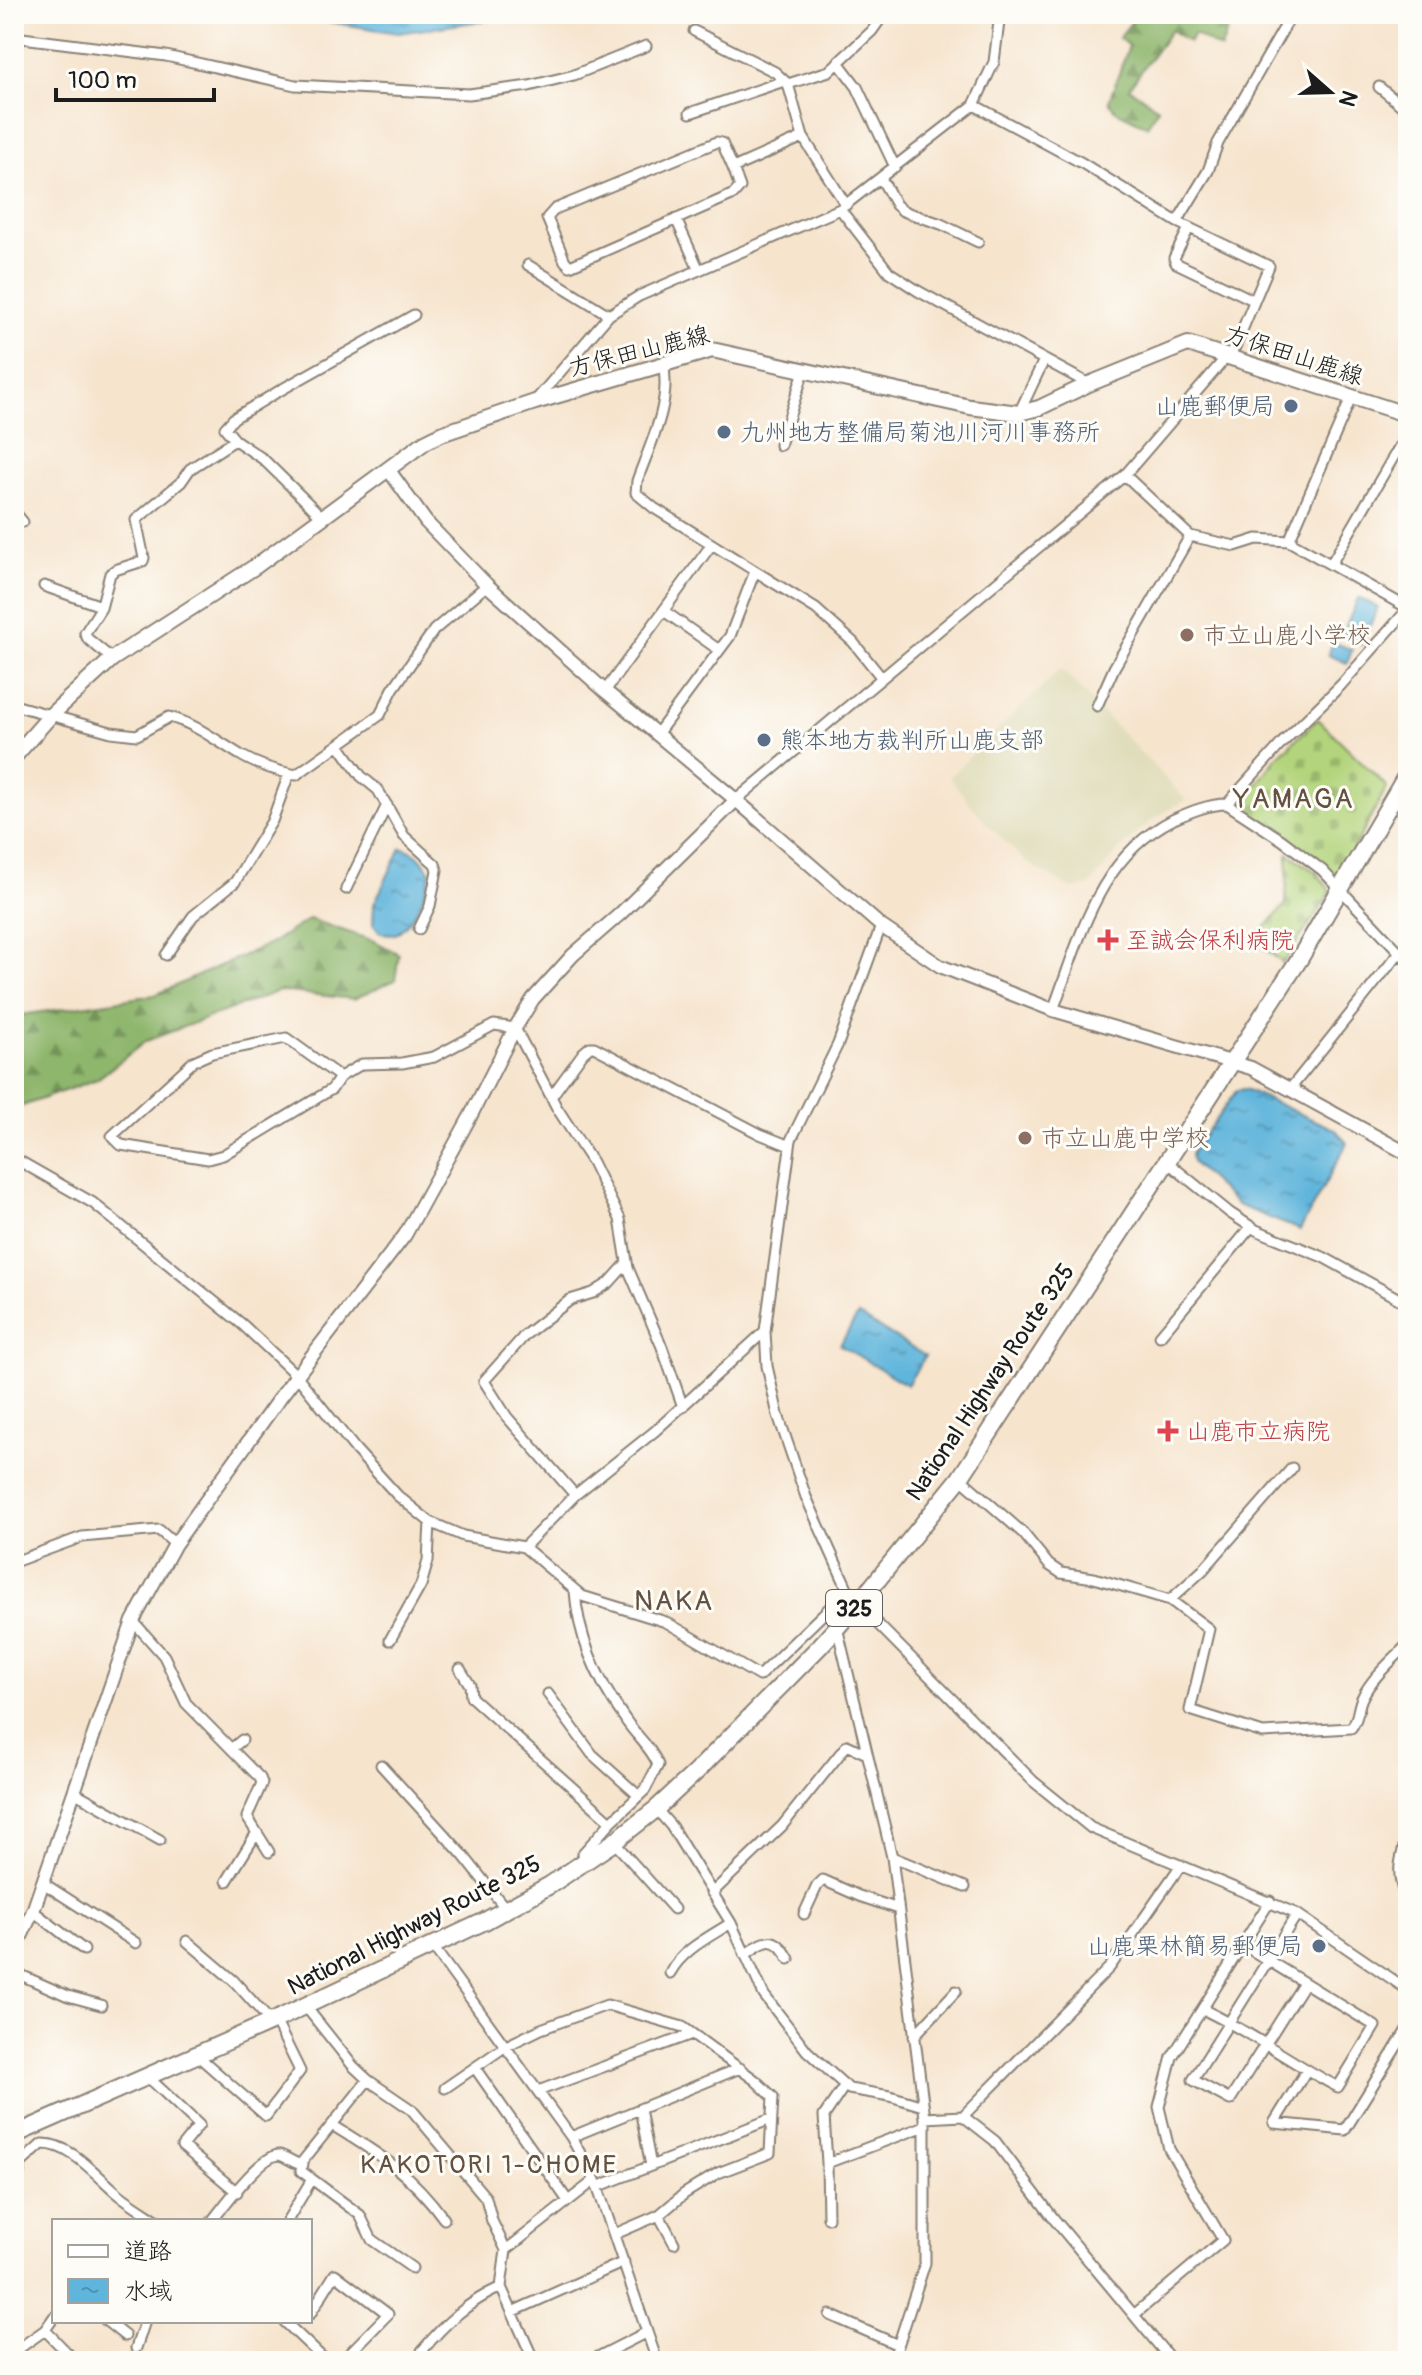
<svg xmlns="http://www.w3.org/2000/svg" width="1422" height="2375" viewBox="0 0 1422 2375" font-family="Pangolin,'Klee One',sans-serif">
	<defs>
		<pattern id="forest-firs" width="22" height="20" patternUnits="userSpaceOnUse" patternTransform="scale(2)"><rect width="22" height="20" fill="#8eb66c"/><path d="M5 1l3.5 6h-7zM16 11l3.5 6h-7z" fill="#739358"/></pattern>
		<pattern id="cemetery-stones" width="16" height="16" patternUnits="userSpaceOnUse" patternTransform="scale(2)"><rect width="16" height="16" fill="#b3d47c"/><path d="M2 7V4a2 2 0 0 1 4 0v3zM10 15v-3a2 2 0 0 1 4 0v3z" fill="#99b56b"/></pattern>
		<pattern id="water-ripples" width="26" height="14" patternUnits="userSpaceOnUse" patternTransform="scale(2)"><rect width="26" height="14" fill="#60b5dc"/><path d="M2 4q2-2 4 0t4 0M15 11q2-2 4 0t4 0" fill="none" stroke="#4e92b2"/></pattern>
	</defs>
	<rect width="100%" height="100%" fill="#fdfcf7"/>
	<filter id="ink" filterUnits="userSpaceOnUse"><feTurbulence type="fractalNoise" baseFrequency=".0125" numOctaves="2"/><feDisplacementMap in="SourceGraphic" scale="16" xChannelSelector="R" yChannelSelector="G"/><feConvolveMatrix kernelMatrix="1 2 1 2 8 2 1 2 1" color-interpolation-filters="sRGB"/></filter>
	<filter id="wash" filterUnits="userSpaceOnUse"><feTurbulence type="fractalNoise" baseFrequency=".006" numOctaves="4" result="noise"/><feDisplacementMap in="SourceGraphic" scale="32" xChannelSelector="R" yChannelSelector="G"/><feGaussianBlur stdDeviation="1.8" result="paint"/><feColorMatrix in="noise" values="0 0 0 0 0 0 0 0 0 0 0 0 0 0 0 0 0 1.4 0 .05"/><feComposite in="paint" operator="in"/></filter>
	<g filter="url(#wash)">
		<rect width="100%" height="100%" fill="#f6e4cd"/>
		<path fill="#e0ddbb" d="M1061,669L1186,800L1152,820L1117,852L1089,886L1072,889L1027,863L986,823L949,777Z"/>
		<path fill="url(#forest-firs)" stroke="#556944" stroke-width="2" d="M1124,14H1190L1219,19L1225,14H1242L1230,23L1221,49L1194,34L1189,42L1171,30L1129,88L1158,108L1147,126L1116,111L1109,101L1129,46L1119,38L1132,21Z
			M1247,14H1275L1286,19L1281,28Z
			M309,919L374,941L399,954L395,980L354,999L279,991L146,1041L97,1079L14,1109V1016L155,995L273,942Z"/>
		<path fill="url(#cemetery-stones)" stroke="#68784c" stroke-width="2" d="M1318,719L1387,787L1337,880L1325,866L1241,806L1277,757Z
			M1288,853L1317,873L1331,892L1283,963L1254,940L1286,904Z"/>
		<path fill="url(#water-ripples)" stroke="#3e687c" stroke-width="2" d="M278,14H610L594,26L503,18L398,33Z
			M1358,598L1378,607L1362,645L1342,636Z
			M1333,642L1352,650L1347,663L1328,655Z
			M401,848C418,851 423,860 431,874C423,899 417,918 396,934L380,933L373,924L374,904Z
			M1245,1089L1336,1130L1347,1143L1300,1230L1237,1205L1192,1162L1191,1154L1237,1090Z
			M858,1315L925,1356L907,1385L840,1345Z"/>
	</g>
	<g filter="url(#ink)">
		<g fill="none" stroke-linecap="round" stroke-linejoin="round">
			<g stroke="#898074" stroke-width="13">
				<path id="minor" d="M694,31L775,72L788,84L803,137L846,205
					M14,37L166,56L295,85L469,94L529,86L574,75L646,46
					M838,62L857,87L895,167
					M788,84L829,71L872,31L884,14
					M1379,87L1408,111
					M690,113L784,81
					M733,168L722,143L717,142L555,209L547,218L565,261L570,266L734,194L740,187L733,168L803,137
					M881,178L896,205L903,211L941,224L978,242
					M840,209L889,272L918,291L1089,384
					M676,219L699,270
					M1177,222L1208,171L1218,143L1292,14
					M1189,228L1174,258L1176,263L1253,300
					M528,265L609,315
					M663,363C672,403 650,444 637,481L636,493L654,508L816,609L853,642L881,677
					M536,400L609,315L639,296L840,209L974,105L994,62L1000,14
					M1399,412L1408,386
					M1019,413L1044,360
					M780,445L804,371
					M1125,475L1190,536L1235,546L1257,539L1289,541L1408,608
					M14,511L23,522
					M323,518L263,459L235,440L225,428L234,418L279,391L414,315
					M1289,541L1352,396
					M1331,564L1408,432
					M44,586L101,606
					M664,611L719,650
					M112,659L88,639L85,633L101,608L110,574L115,570L143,561L144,558L136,520L181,482L190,469L235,440
					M605,691L712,544
					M14,705L111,732L137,735L169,717C197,724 218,742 242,756C259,766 277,771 296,775L380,715L393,689L434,630L487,585
					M1097,706L1114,668L1190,536
					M657,734L730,636L755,571
					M339,745L361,776L378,790L404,836L435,864L437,870L430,906L419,929
					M736,800L1125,475L1235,347L1269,266L1177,222L1082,163L974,105
					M1227,804L1282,743L1341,685L1408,609
					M346,889L387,805
					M881,926L838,1044L791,1140L765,1331L767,1366L778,1415L806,1497L848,1590L858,1604L1033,1781L1091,1828L1297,1914L1408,1990
					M166,955L193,916L235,882L272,821L289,774
					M1053,1010C1081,936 1098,857 1174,819C1190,812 1209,804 1227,804L1282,840L1322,870L1408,961
					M340,1077L332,1089L223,1155L208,1159L121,1145L112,1136L194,1061L212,1053L286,1038L340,1077L362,1064L402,1063L434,1057L494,1025L515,1028L557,1108L592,1162L620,1219L628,1268L662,1347L683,1407
					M1290,1089L1399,953
					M551,1097L583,1053L590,1047H594L760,1134L790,1146
					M14,1158L93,1203L243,1325L297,1376L356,1450L398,1496L430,1522L463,1536L524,1547L582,1596L666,1622L759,1676L848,1590
					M1166,1161L1230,1213L1256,1230L1323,1257L1408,1304
					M1160,1336L1251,1227
					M960,1478L1023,1533L1049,1565L1061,1573L1094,1578L1170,1600L1203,1570L1292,1468
					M575,1495L507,1417L484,1381L525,1335L570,1300L593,1293L609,1283L627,1263
					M524,1547L575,1495L655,1431L765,1331
					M14,1562L82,1537L159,1530L175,1544
					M575,1591C578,1638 598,1681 625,1719C635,1735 652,1748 658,1765L645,1790L611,1822L583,1853L584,1862
					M1170,1600L1209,1629L1190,1710L1263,1733L1351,1728C1359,1719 1357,1709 1362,1698C1372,1677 1392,1661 1408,1644
					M133,1621L164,1656L186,1703L260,1778L262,1783L247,1817L269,1852
					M837,1627L892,1857L925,2118V2263L893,2361
					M390,1640L421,1585L428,1561L430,1522
					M460,1669L470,1685L471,1697L611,1822
					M548,1694L592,1754L639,1796
					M231,1749L242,1740
					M381,1765L463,1855L506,1909
					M74,1792L160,1840
					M656,1809L671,1826L731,1923L764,1995L807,2051L849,2089L890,2096L923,2106
					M1408,1833C1399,1862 1395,1875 1408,1903
					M614,1842L674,1909
					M892,1857L965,1887
					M227,1881L256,1834
					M43,1883L136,1943
					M712,1893L782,1826L847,1745L867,1754
					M33,1911L84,1950
					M804,1914L817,1886L823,1880L859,1896L898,1909
					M1297,1914L1193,2080L1230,2100L1304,1983
					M187,1941L234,1981L271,2022
					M433,1947L571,2137L595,2180L657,2361
					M745,1955C765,1940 775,1933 789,1959
					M14,1972L68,1996L101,2005
					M670,1973C682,1950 709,1937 731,1923
					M306,2007L353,2066L368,2080L412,2110L486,2198L492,2221L506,2250L501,2287L534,2361
					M1202,2009C1250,2031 1291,2063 1338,2087L1375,2026L1243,1945
					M914,2036L956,1991
					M198,2056L266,2116L300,2071L275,2020
					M475,2068L568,2201
					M1306,2071L1274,2123L1345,2130L1408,2028
					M149,2078L199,2125L182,2146L237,2192
					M368,2080L302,2162L301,2171L360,2215L372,2240L412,2268
					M845,2085L824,2116L827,2163L925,2126
					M445,2088L506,2046L541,2029L607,2005L683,2027L755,2080L773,2097L770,2153L718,2173L684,2194L659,2215L615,2234
					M538,2091L692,2034
					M640,2109L651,2166
					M963,2116L1110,1967L1181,1865
					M925,2118L963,2116L995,2141L1054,2219L1172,2361
					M332,2125C379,2154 411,2173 444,2219
					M571,2137L740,2068
					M14,2158L21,2163L14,2200
					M21,2163L42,2144C72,2143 98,2178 121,2196C133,2205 146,2213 158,2221
					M827,2163L828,2218
					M597,2187L771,2119
					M659,2215L674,2243
					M212,2221C223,2207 261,2155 279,2155C286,2156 294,2164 302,2165
					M287,2221L312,2179
					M506,2250L595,2180
					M512,2312L624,2262
					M310,2314L335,2274L388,2314L342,2361
					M1135,2314L1223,2240L1169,2149L1159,2107L1172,2057L1270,1901
					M830,2315L898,2345
					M106,2321L125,2336
					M284,2321L326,2361
					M45,2330L75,2361
					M136,2348L145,2321
					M422,2351C445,2323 468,2302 501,2287
					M14,2352L45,2330L54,2317
					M590,2361L647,2332"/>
			</g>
			<g stroke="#898074" stroke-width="16">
				<path id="tertiary" d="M388,469L426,522L487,585L605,691L736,800L881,926L940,966L1053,1010L1251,1068L1408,1154
					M14,1952L33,1911L133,1621L175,1544L281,1396L405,1235L470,1117L515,1028L533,999L573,955L620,914L736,800"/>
			</g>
			<g stroke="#898074" stroke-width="18">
				<path id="secondary" d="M14,757L51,715L112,659L256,566L425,442L441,434L535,402L712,350L970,407L1019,413L1039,408L1089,384L1188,344L1408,415"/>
			</g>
			<g stroke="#898074" stroke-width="20">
				<path id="trunk" d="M14,2135L271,2022L485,1921L550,1885L614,1842L656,1809L696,1772L820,1646L858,1604L960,1478L1300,958L1408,773"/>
			</g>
			<use href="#minor" stroke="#fff" stroke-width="9"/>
			<use href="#tertiary" stroke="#fff" stroke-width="12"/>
			<use href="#secondary" stroke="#fff" stroke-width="14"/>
			<use href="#trunk" stroke="#fff" stroke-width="16"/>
		</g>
	</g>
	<g fill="#5c6f8a" stroke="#fdfcf7" stroke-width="3">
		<circle cx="1291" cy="406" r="8"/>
		<circle cx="724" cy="432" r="8"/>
		<circle cx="764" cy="740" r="8"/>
		<circle cx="1319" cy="1946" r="8"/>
	</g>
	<g fill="#8d6e63" stroke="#fdfcf7" stroke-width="3">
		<circle cx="1187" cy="635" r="8"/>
		<circle cx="1025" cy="1138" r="8"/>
	</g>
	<g fill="#e0444e" stroke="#fdfcf7" stroke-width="3">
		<path d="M1104 928h8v8h8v8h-8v8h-8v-8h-8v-8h8z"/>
		<path d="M1164 1419h8v8h8v8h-8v8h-8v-8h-8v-8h8z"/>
	</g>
	<g text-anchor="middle" stroke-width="6" stroke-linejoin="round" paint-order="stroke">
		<rect fill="#fdfcf7" stroke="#605f5e" stroke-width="2" x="826" y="1590" width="56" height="36" rx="6"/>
		<g font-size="22" font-weight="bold" fill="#1c1c1c">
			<text x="854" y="1616">325</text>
		</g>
		<g font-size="24" fill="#1c1c1c" stroke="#fdfcf7">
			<text transform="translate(639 351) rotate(-14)" y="8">方保田山鹿線</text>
			<text transform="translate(1294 355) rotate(18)" y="8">方保田山鹿線</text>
			<text transform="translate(990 1382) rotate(-56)" y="8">National Highway Route 325</text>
			<text transform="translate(414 1925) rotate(-27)" y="8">National Highway Route 325</text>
		</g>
		<g font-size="24" fill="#4e5e75" stroke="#fdfcf7" text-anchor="end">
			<text x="1275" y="414">山鹿郵便局</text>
			<text x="740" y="440" text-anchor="start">九州地方整備局菊池川河川事務所</text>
			<text x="780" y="748" text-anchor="start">熊本地方裁判所山鹿支部</text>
			<text x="1303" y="1954">山鹿栗林簡易郵便局</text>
		</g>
		<g font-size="24" fill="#785e54" stroke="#fdfcf7" text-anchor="start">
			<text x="1203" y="643">市立山鹿小学校</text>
			<text x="1041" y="1146">市立山鹿中学校</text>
		</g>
		<g font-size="24" fill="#be3a42" stroke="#fdfcf7" text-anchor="start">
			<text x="1126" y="948">至誠会保利病院</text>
			<text x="1186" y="1439">山鹿市立病院</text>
		</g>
		<g font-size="26" letter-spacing="2" fill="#625140" stroke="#fdfcf7">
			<text x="489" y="2173">KAKOTORI 1-CHOME</text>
		</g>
		<g font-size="28" letter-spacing="2" fill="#625140" stroke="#fdfcf7">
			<text x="1294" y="808">YAMAGA</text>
			<text x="674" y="1610">NAKA</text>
		</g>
	</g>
	<rect width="1422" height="2375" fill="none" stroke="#fdfcf7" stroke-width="48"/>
	<rect x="52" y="2219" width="260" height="104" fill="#fdfcf7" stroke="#a3a29f" stroke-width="2"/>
	<rect x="68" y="2245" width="40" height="12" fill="#ffffff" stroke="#a3a29f" stroke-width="2"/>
	<text x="124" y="2259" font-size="24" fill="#1c1c1c">道路</text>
	<rect x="68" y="2279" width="40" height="24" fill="url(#water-ripples)" stroke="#a3a29f" stroke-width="2"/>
	<text x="124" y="2299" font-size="24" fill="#1c1c1c">水域</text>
	<g transform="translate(1330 92) rotate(110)" stroke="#fdfcf7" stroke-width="6" paint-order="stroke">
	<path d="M0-6L14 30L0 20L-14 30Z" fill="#1c1c1c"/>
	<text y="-12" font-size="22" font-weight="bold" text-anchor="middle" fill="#1c1c1c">N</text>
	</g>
	<path d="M56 88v12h158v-12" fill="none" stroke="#1c1c1c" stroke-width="4"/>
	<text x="68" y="88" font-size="24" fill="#1c1c1c" stroke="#fdfcf7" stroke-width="6" paint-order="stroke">100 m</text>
</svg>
